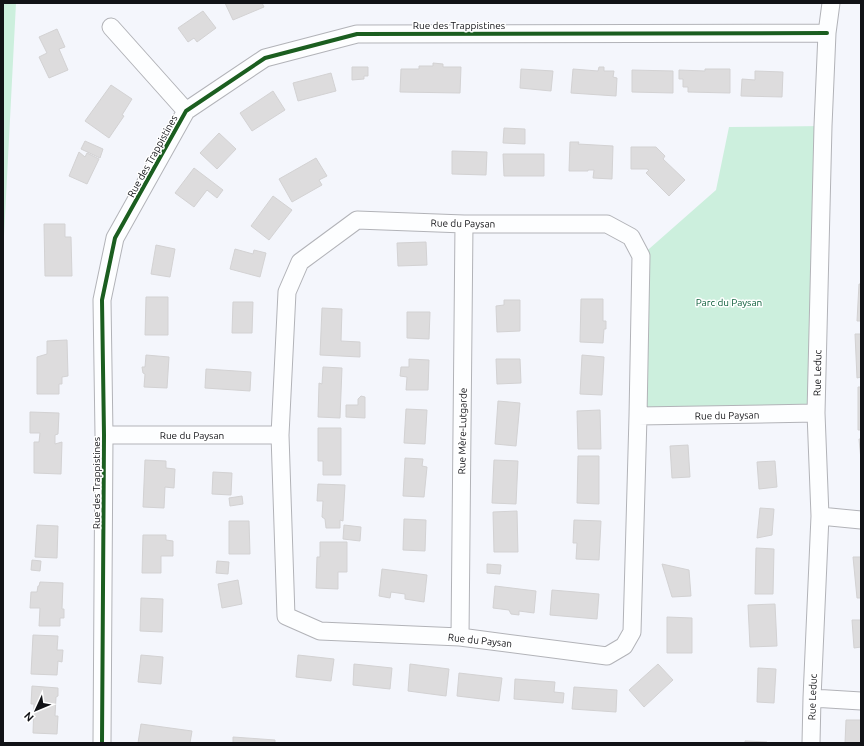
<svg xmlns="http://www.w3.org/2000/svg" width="864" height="746" viewBox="0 0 864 746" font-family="Ubuntu,sans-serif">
	<rect width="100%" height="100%" fill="#f4f6fc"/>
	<path fill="#ccefdd" d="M3,3H16L3,255Z
		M823,126L816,413L638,416L641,256L716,190L729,127Z"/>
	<path fill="#dddcdd" stroke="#d3d2d3" d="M225,3H262L264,7L233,20Z
		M203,11L216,28L197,42L194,38L188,42L178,28Z
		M57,29L65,47L59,49L68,70L49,78L39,57L47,53L39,37Z
		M433,63L443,64V67H461L460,93L400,92L401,69H419V66H433Z
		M352,67H368V76H364V79L352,80Z
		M599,67H604V71H614L613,77L617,78L616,96L571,93L573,69L598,71Z
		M521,69L553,71L551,91L520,88Z
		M705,69H730V93L688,92V87H683V79H679V70L705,71Z
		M632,70L673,71V93L632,92Z
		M755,71L783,72L782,97L741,96L742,79L755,80Z
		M331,73L336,91L298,101L293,83Z
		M111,85L132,99L122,115L124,116L109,138L85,121Z
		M273,91L285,110L252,131L240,113Z
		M504,128L525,129V144L503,143Z
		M219,133L236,149L217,169L200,153Z
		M85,141L103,149L100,158L81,149Z
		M570,142H579L578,144L613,146L612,179L593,178L594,170H588V171H569Z
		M631,147H656L665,156L663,159L685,180L669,196L646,173L649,170L647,169H631Z
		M452,151L487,152L486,175L452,174Z
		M79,152L85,157L87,153L99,159L87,184L69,176Z
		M503,154H544V176H504Z
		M316,158L327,176L319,180L322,185L292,202L279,179Z
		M194,168L223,190L217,198L207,190L194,207L175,193Z
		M273,196L292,210L269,240L251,226Z
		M44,224H65V237H71L72,276H45Z
		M426,242L427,265L398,266L397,243Z
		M156,245L175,249L170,277L151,274Z
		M235,249L253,254L254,250L266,253L260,277L230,269Z
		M859,284H861V321H857Z
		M146,297H168V335H145Z
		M581,299H603V321H606V329H604L603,343L580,342Z
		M504,300H520V331L497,332L496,306L504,305Z
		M233,302H253L252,333H232Z
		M322,308L342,309L341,341L360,342V357L320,355Z
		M407,312H430L429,339L407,338Z
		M855,334H861V377L857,378Z
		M67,340L68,376L62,377V384H59V394H37V357L47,354V341Z
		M146,355L169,357L167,388L144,387L145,374L143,373L142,367H145Z
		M582,355L604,357L602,395L580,394Z
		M409,359L429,360L428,390H406L407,377L400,376L401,367H409Z
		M496,359H520L521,383L497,384Z
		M323,367L342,368L340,418L318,417L319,383L322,384Z
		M206,369L251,372L250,391L205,388Z
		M858,387H861V430H858Z
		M361,396L365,397V418L346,417V405H358V399Z
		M498,401L520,403L516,446L495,444Z
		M406,409L427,410L425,444L404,443Z
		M600,410L601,449H578L577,411Z
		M30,412L59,413L58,434L55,435V444L62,442L61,474L34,473V442H39L40,433H30Z
		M318,428H341V475H323V461H318Z
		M859,439H861V460Z
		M688,445L690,477L672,478L670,446Z
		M578,456H599V504L577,503Z
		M405,458L423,459L422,466L427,467L424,497L403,496Z
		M145,460L166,461V468L175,469L174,488L165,487L164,508L143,507Z
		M494,460L518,461L516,504L492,503Z
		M775,461L777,487L759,489L757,462Z
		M213,472L232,473L231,495L212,494Z
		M318,484L345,485L343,521L340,520V528H326L325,519L322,517L323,501H317Z
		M242,496L243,504L230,506L229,498Z
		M760,508L774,509L772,535L757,538Z
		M517,511L518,552H494L493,512Z
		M404,519L426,520L425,551L403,550Z
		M574,520L601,521L599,560L576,559L577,543H573Z
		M229,521H249L250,554H229Z
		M37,525L58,526L57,558L35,557Z
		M344,525L361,527L360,541L343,539Z
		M143,535H166V540L173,541V556H161V573H142Z
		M320,542H347V572H338V589L316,588L317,557H320Z
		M756,548L774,549L773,594H755Z
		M853,557H861V598H857Z
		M32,560L41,561L40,571L31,570Z
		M217,561L229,562L228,574L216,573Z
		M487,564L501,565L500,574L487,573Z
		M662,564L689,570L691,596L672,597Z
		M382,569L427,575L424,602L405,599V594L391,592L390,598L379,596Z
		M238,580L242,604L222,608L218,584Z
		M40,582L63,583L62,609H64V618H60V626H39L40,608H30L31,592H37L38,586H39Z
		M495,586L536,591L534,613L519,611V615L511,614L509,610L493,608Z
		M552,590L599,594L597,619L550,615Z
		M141,598L163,599L162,632L140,631Z
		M775,604L777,646L750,647L748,605Z
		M667,617L692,618V653H667Z
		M852,620H861V647L854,648Z
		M33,635L58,636L57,650H63L62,662L58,661L57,675L31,674Z
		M141,655L163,657L161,684L138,682Z
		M298,655L334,659L331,681L296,677Z
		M354,664L392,668L390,689L353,685Z
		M410,664L449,669L446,696L408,691Z
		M658,664L673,680L644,707L629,690Z
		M758,668L776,669L774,703L757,702Z
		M459,673L502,678L499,701L457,696Z
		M515,679L555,682L554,692L564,693L563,703L514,699Z
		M32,686L58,688V696L56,697L55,716H58L57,734L33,733L34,704H31Z
		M574,687L617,690L616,712L572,709Z
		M846,720H861V743H845Z
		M141,724L192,731L190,743H138Z
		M233,737L275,740V743H233Z
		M745,741L767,742V743H745Z"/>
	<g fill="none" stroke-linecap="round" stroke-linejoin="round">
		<g stroke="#b2b3b8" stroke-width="19">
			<path id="street" d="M111,27L186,111
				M104,435H280L286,616L320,631L460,637L607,656L624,646L632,632L638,416
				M280,435L287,292L300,262L357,220L464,224H607L631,237L641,256L638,416L816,413
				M820,516L861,520
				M460,637L464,224
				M812,698L861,701
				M102,743L104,435L102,300L115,238L186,111L265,58L357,34L827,33
				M811,743L812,698L820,516L816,413L823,126L827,33L831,3"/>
		</g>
		<use href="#street" stroke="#fdfeff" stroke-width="17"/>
		<g stroke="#fff" stroke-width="6">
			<path id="cycleway" d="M102,743L104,435L102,300L115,238L186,111L265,58L357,34L827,33"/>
		</g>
		<use href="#cycleway" stroke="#1b5e20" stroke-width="4"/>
	</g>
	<g text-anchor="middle" stroke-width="3" stroke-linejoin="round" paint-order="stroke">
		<g font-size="10" fill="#111216" stroke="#fff">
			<text x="459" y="29">Rue des Trappistines</text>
			<text transform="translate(152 156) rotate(-61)" y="4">Rue des Trappistines</text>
			<text transform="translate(463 223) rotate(1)" y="4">Rue du Paysan</text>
			<text transform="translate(817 373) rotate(-89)" y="4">Rue Leduc</text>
			<text transform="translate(727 415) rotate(-1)" y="4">Rue du Paysan</text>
			<text transform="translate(462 431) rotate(-89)" y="4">Rue Mère-Lutgarde</text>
			<text x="192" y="439">Rue du Paysan</text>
			<text transform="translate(96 483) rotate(-90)" y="4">Rue des Trappistines</text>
			<text transform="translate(480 640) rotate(6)" y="4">Rue du Paysan</text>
			<text transform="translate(812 697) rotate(-88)" y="4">Rue Leduc</text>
		</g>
		<g font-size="10" fill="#095b37" stroke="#fff">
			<text x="729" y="306">Parc du Paysan</text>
		</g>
	</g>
	<rect width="864" height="746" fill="none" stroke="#111216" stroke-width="8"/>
	<g transform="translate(36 710) rotate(226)" stroke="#ffffff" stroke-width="3" paint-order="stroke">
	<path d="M0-3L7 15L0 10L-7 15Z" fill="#111216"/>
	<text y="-6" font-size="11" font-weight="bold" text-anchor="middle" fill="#111216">N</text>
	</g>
</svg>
